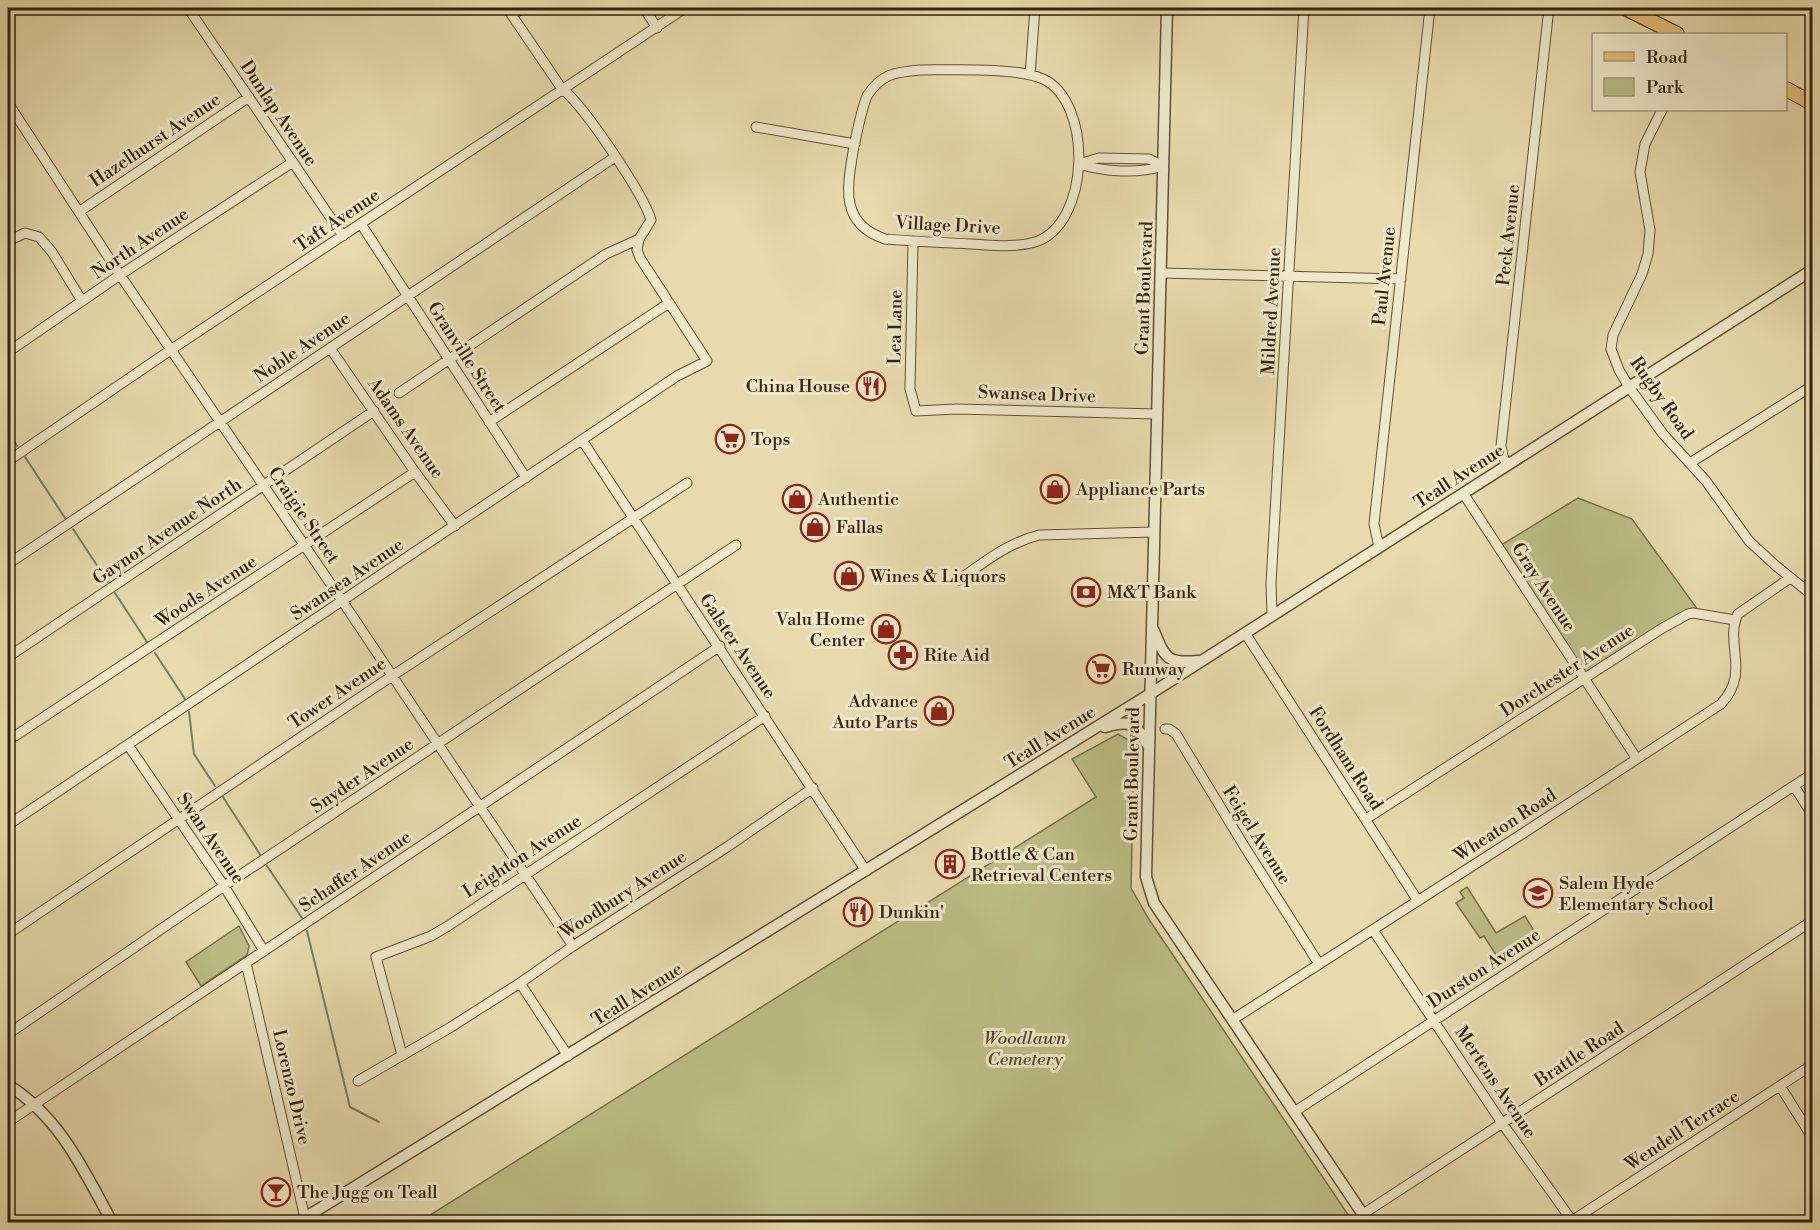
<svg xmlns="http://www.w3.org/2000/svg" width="1820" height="1230" viewBox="0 0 1820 1230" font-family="'Libre Bodoni',serif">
	<rect width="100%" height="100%" fill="#e7dbad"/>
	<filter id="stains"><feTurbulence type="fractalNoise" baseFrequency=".00333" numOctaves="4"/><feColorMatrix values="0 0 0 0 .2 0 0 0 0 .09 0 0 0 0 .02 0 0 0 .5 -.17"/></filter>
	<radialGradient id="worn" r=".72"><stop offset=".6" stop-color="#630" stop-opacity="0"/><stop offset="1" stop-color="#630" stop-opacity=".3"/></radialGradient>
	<path fill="#bcbe85" stroke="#78704a" stroke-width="1.5" d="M1578,498L1632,519L1701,614L1693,613L1585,678L1498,547Z
		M1118,734L1130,741L1134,750L1131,888L1150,921L1353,1222H419L1096,797L1072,759Z
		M1467,887L1496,933L1525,916L1536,934L1498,958L1484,936L1480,938L1456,903L1464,898L1460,892Z
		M239,926L249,946L247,955L201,986L186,962Z"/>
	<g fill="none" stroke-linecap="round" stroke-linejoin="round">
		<path stroke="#707e6b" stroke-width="2" d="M8,431L17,446
			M25,457L65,518
			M73,529L108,582
			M115,593L147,642
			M155,653L185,699
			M189,712L194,754L215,786
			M223,797L261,856
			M267,866L302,918
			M307,931L350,1107L379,1122"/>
		<g stroke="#625036" stroke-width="11">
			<path id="minor" d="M188,8L343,236
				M644,8L657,28
				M512,15L523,8
				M920,70C950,70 1018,67 1043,79C1093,102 1091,224 1035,242C1015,248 992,245 971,244C942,243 914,241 885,239C840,224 847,188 853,152C857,133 860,114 867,96C881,74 895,72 920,70Z
				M1030,75L1035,8
				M8,103L120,275L343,602L573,946
				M1662,110L1645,144L1640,172L1650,230L1648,254L1642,274L1613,335L1611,349L1619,370L1629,387L1663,434L1706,481L1749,541L1775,565L1812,595
				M756,127L855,144
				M1099,158L1149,159L1163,166C1137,174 1105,172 1079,164Z
				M80,211L249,97
				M361,224L526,478
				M8,241L25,233L39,237L52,252L82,301
				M913,241L910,389L916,411L956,409L1157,414
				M1161,273L1401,279
				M330,348L415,472L455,526
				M8,352L120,275L293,162
				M399,393L606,254L639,239L651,220C644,195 583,104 562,89L507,8
				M489,422L669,303
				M582,440L866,871
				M8,461L172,349L685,8
				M1690,463L1812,386
				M1507,465L1503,456L1501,446L1549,8
				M1463,493L1637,759
				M1379,547L1374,524L1430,8
				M8,564L615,157
				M959,580C984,562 1008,543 1039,535L1154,532
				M1272,616L1271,583L1304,8
				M1245,633L1418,901
				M8,657L374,411
				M1165,729H1169L1176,734L1246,849L1319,964
				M15,736L415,472
				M128,745L224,886L264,951
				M1794,786L1812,814
				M1366,819L1661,629L1688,614L1693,613L1735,620
				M8,825L677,376L707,361L640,258L637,250L639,239
				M1373,930L1502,1123L1573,1222
				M8,934L392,676L687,483
				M246,963L305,1218
				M520,983L568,1056
				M1232,1020L1522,834L1721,704C1751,672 1724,643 1738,614L1790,578
				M8,1034L224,886L736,545
				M402,1055L376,957L431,936L448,926L765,716
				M358,1081L451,1027L520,983L573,946L727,847L813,788
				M1780,1086L1812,1137
				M1294,1112L1812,774
				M8,1122L720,646
				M1363,1214L1812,921
				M1570,1222L1812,1065"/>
		</g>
		<g stroke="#625036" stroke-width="13">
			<path id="tertiary" d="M1167,8L1146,877L1154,903L1368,1222
				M1154,631C1165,658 1167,664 1198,661
				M1105,727C1129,720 1136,722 1147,744
				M8,1085C60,1117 84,1171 112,1222
				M298,1222L1150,694L1812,270"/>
		</g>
		<g stroke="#35220f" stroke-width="16">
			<path id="primary" d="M1625,8L1677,34
				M1786,89L1812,103"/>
		</g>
		<use href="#minor" stroke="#efe8ca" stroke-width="9"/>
		<use href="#tertiary" stroke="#efe8ca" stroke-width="10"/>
		<use href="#primary" stroke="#e4be76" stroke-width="14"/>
	</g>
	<defs>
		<g id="restaurant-ring" transform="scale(1.5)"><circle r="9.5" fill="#efe8ca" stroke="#8f2418" stroke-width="1.5"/><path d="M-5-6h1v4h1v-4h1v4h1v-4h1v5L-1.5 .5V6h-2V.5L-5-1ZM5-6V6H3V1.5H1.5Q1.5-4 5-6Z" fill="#8f2418"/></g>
		<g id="supermarket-ring" transform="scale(1.5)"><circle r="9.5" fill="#efe8ca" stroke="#8f2418" stroke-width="1.5"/><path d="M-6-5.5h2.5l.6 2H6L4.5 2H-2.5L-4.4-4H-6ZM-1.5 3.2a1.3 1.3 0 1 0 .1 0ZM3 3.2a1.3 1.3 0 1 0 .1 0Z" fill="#8f2418"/></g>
		<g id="shop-ring" transform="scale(1.5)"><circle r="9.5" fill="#efe8ca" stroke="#8f2418" stroke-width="1.5"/><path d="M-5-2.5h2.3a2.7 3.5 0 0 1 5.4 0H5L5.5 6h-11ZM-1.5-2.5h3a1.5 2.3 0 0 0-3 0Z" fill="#8f2418"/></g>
		<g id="bank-ring" transform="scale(1.5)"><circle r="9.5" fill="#efe8ca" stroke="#8f2418" stroke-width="1.5"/><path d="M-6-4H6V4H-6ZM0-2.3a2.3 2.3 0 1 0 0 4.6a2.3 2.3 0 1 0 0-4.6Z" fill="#8f2418"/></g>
		<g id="pharmacy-ring" transform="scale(1.5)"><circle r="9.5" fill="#efe8ca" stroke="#8f2418" stroke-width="1.5"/><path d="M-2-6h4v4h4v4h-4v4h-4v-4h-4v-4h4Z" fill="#8f2418"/></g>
		<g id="building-ring" transform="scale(1.5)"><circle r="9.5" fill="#efe8ca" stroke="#8f2418" stroke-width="1.5"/><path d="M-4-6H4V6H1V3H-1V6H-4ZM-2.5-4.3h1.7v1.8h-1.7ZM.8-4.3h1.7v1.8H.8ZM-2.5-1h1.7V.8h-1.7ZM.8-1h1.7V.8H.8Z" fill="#8f2418"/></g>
		<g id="school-ring" transform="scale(1.5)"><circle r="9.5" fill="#efe8ca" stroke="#8f2418" stroke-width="1.5"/><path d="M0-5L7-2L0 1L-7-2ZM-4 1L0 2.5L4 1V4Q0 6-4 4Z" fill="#8f2418"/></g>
		<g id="bar-ring" transform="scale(1.5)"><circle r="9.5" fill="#efe8ca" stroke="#8f2418" stroke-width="1.5"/><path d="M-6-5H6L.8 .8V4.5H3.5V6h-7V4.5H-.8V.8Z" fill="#8f2418"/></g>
	</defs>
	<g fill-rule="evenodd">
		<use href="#restaurant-ring" x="871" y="386"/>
		<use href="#supermarket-ring" x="730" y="439"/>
		<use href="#shop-ring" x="1055" y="489"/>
		<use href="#shop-ring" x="797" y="499"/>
		<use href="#shop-ring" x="815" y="527"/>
		<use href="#shop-ring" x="849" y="576"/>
		<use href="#bank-ring" x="1086" y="592"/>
		<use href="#shop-ring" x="886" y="629"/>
		<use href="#pharmacy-ring" x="903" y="655"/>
		<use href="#supermarket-ring" x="1101" y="669"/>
		<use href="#shop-ring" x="939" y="711"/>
		<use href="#building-ring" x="950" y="864"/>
		<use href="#school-ring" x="1538" y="893"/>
		<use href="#restaurant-ring" x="858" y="912"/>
		<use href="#bar-ring" x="276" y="1192"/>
	</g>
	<g text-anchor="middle" stroke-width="6" stroke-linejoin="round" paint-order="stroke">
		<g font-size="18" fill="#35220f" stroke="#efe8ca">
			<text transform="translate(279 113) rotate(56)" y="6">Dunlap Avenue</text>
			<text transform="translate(155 140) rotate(-34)" y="6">Hazelhurst Avenue</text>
			<text transform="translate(337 220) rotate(-34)" y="6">Taft Avenue</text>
			<text transform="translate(948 225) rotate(3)" y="6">Village Drive</text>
			<text transform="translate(1508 235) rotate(-84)" y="6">Peck Avenue</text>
			<text transform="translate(140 243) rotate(-34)" y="6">North Avenue</text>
			<text transform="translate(1384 276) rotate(-84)" y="6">Paul Avenue</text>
			<text transform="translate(1144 288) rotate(-88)" y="6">Grant Boulevard</text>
			<text transform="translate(1271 311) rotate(-87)" y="6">Mildred Avenue</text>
			<text transform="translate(895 327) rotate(-89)" y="6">Lea Lane</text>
			<text transform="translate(302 347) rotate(-34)" y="6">Noble Avenue</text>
			<text transform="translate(467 357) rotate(57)" y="6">Granville Street</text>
			<text transform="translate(1037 394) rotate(2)" y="6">Swansea Drive</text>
			<text transform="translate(1662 398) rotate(55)" y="6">Rugby Road</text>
			<text transform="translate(406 428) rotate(55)" y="6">Adams Avenue</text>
			<text transform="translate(1459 476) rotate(-33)" y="6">Teall Avenue</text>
			<text transform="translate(304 515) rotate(56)" y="6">Craigie Street</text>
			<text transform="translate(167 531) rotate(-34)" y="6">Gaynor Avenue North</text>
			<text transform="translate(347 579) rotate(-34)" y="6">Swansea Avenue</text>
			<text transform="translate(1544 587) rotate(57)" y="6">Gray Avenue</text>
			<text transform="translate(206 591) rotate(-33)" y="6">Woods Avenue</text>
			<text transform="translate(738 646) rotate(56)" y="6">Galster Avenue</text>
			<text transform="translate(1567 670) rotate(-33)" y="6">Dorchester Avenue</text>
			<text transform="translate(337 693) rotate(-34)" y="6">Tower Avenue</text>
			<text transform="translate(1050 737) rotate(-32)" y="6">Teall Avenue</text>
			<text transform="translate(1346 758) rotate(57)" y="6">Fordham Road</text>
			<text transform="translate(1132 774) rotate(-89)" y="6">Grant Boulevard</text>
			<text transform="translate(362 775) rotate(-34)" y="6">Snyder Avenue</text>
			<text transform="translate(1505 825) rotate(-33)" y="6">Wheaton Road</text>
			<text transform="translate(1257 835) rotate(58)" y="6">Feigel Avenue</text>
			<text transform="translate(211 838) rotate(56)" y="6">Swan Avenue</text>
			<text transform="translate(522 856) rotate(-33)" y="6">Leighton Avenue</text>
			<text transform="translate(355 871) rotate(-34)" y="6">Schaffer Avenue</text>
			<text transform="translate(623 894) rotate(-33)" y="6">Woodbury Avenue</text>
			<text transform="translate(1484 968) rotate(-33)" y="6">Durston Avenue</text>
			<text transform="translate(637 994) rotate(-32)" y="6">Teall Avenue</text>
			<text transform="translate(1579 1054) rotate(-33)" y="6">Brattle Road</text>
			<text transform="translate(1496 1082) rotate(56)" y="6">Mertens Avenue</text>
			<text transform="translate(292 1087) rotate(77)" y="6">Lorenzo Drive</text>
			<text transform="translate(1682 1130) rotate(-33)" y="6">Wendell Terrace</text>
		</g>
		<g font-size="18" fill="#35220f" stroke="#efe8ca" text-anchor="start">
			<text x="850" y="392" text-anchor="end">China House</text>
			<text x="751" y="445">Tops</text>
			<text x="1076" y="495">Appliance Parts</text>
			<text x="818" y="505">Authentic</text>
			<text x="836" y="533">Fallas</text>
			<text x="870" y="582">Wines &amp; Liquors</text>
			<text x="1107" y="598">M&amp;T Bank</text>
			<text x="865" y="625" text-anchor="end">Valu Home<tspan x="865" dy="21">Center</tspan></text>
			<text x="924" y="661">Rite Aid</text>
			<text x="1122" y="675">Runway</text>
			<text x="918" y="707" text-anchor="end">Advance<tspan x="918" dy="21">Auto Parts</tspan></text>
			<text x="971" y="860">Bottle &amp; Can<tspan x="971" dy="21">Retrieval Centers</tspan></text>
			<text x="1559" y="889">Salem Hyde<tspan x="1559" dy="21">Elementary School</tspan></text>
			<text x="879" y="918">Dunkin'</text>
			<text x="297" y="1198">The Jugg on Teall</text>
		</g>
		<g font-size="18" font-style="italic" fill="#57492c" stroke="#efe8ca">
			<text x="1025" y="1044">Woodlawn<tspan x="1025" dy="21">Cemetery</tspan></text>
		</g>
	</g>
	<rect width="1820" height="1230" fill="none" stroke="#e7dbad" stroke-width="30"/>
	<rect x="9" y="9" width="1802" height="1212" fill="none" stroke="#35220f" stroke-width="3"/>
	<rect x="15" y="15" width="1790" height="1200" fill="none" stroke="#35220f" stroke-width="1.5"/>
	<rect x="1592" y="33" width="195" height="78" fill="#efe8ca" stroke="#a5997f" stroke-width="1.5"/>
	<rect x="1604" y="52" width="30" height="9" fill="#e4be76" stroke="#a5997f" stroke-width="1.5"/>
	<text x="1646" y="63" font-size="18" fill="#35220f">Road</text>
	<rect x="1604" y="78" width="30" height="18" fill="#bcbe85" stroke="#a5997f" stroke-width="1.5"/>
	<text x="1646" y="93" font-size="18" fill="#35220f">Park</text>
	<rect width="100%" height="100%" filter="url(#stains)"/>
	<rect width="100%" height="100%" fill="url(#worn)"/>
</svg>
